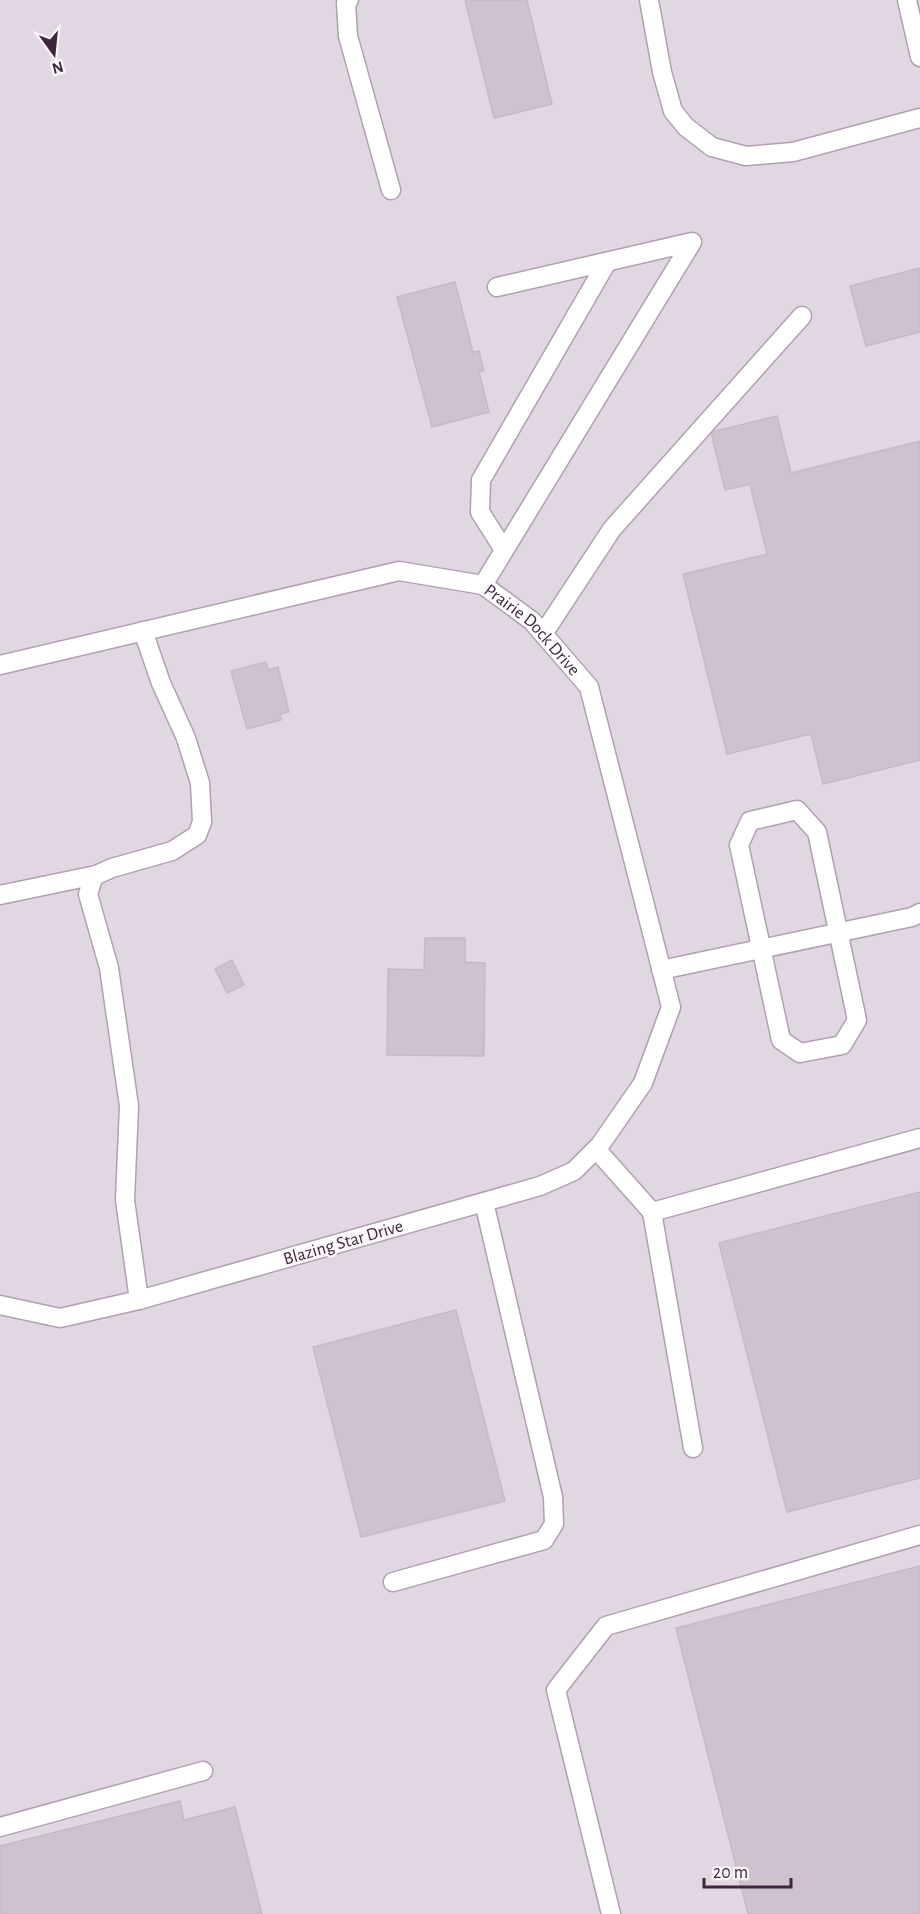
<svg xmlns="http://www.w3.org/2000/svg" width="920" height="1914" viewBox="0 0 920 1914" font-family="'Alegreya Sans',sans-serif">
	<rect width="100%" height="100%" fill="#eee6ee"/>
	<path fill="#e1d7e2" d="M0,0H920V1914H0Z"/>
	<path fill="#cec2cf" stroke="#c7b8c8" stroke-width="1.5" d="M465,0H527L552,104L494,118Z
		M920,268V332L866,346L850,286Z
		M455,282L473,352L479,351L484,371L479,372L489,412L432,427L397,297Z
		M777,416L791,473L920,441V760L823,784L811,734L727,754L683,574L767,554L750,484L725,490L711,432Z
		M266,662L268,670L278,667L289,712L280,714L281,720L247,729L231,671Z
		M425,938H465V962L485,963L484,1056L387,1055L388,969L424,970Z
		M232,960L244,985L227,993L215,969Z
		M920,1192V1478L787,1512L719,1243Z
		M456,1310L505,1501L361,1537L313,1347Z
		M920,1566V1914H748L676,1628Z
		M180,1801L184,1820L235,1807L262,1914H0V1846Z"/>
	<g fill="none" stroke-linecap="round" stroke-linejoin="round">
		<g stroke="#afa1af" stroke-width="21">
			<g id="minor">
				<path d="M349,0L346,3L348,36L391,190"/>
				<path d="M649,0L662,72L673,111L686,127L712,147L746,156L793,152L920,118"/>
				<path d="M907,0L920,57"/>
				<path d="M504,550L480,512L481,480L607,262"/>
				<path d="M483,585L692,242L497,287"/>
				<path d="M543,634L612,529L802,316"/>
				<path id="s1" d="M0,665L399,571L483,585L532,621L589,687L671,1007L643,1083L600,1145L574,1171L540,1186L139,1300L60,1318L0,1305"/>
				<path d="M797,810L817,832L857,1020L842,1045L800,1053L781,1040L739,845L750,821Z"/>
				<path d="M0,895L96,875"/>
				<path d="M661,970L912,917L920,913"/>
				<path d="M596,1149L652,1212L693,1448"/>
				<path d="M652,1212L920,1138"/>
				<path d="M139,1300L125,1200L129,1106L109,968L88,894L94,876L112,868L172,851L197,835L202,822L200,783L186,738L161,683L143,631"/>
				<path d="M393,1582L544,1540L554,1524L553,1497L484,1202"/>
				<path d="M0,1827L203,1771"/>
				<path d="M611,1914L556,1690L606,1626L920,1535"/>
			</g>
		</g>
		<use href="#minor" stroke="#fff" stroke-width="18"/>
	</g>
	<g text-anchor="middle" stroke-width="5" stroke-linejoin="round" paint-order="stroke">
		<g font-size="18" fill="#40253e" stroke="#faf7fb">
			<text dy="6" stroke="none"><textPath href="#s1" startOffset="562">Prairie Dock Drive</textPath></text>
			<text transform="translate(343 1242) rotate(-16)" y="6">Blazing Star Drive</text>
		</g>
	</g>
	<g transform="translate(54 54) rotate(165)" stroke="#faf7fb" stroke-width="4.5" paint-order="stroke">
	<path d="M0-4.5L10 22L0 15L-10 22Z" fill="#40253e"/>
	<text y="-9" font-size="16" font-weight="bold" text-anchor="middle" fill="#40253e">N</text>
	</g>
	<path d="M704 1878v9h87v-9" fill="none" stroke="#40253e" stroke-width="3"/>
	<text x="713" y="1878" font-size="18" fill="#40253e" stroke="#faf7fb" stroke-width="4.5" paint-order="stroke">20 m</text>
</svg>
